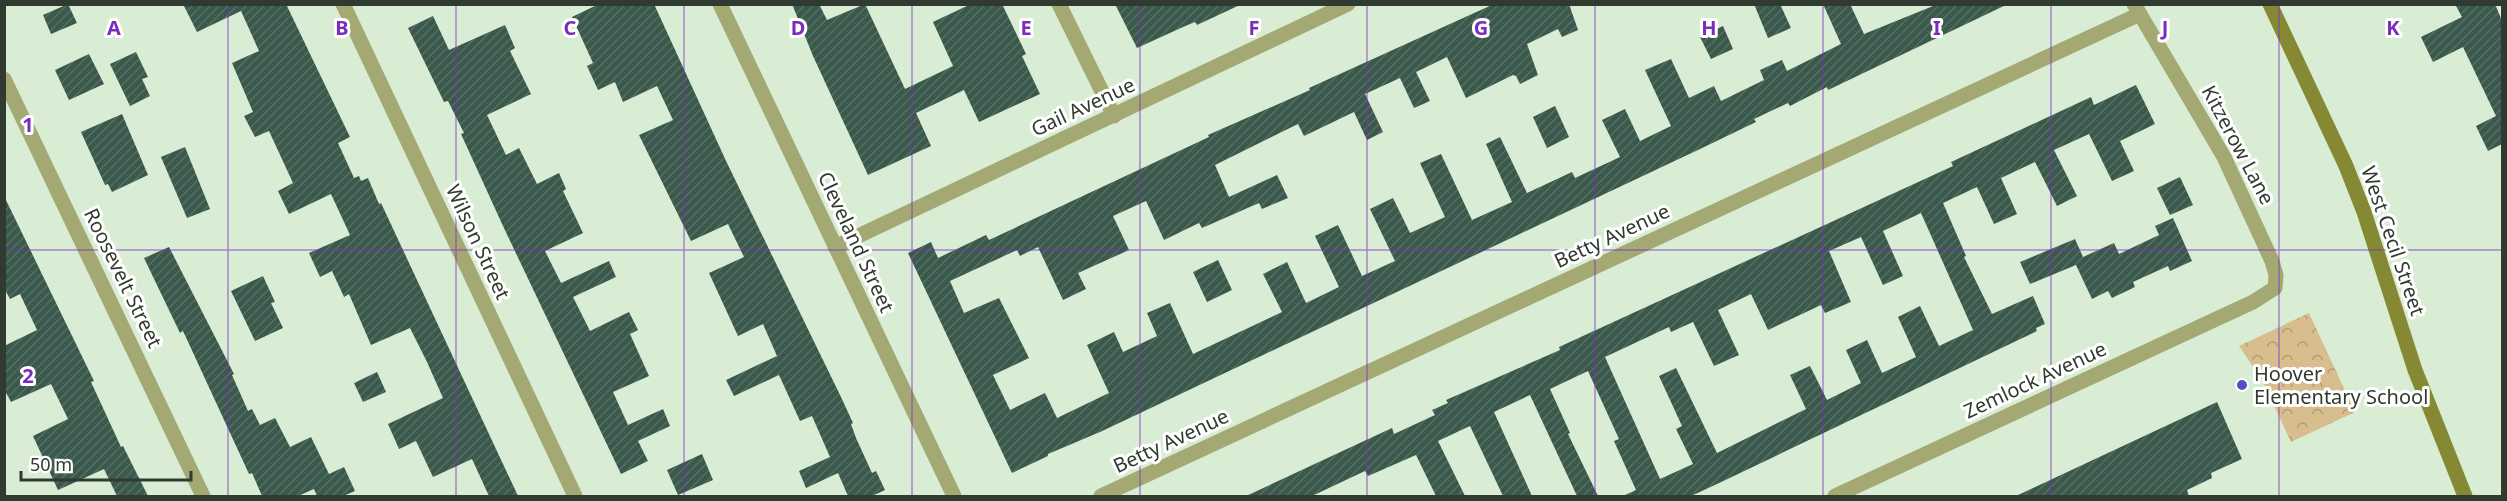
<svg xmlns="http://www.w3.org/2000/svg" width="2507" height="501" viewBox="0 0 2507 501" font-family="'Noto Sans',sans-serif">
	<defs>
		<pattern id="forest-crowns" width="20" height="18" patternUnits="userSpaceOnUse" patternTransform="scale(1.5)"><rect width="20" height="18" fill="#d8be8e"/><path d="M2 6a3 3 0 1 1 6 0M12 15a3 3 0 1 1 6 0" fill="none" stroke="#b09b74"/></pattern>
		<pattern id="building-hatch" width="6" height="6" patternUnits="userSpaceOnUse" patternTransform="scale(1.5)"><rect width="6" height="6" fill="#3a584c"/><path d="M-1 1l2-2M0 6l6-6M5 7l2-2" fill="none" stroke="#556e63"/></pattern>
	</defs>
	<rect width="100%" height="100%" fill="#d8edd3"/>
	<path fill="url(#forest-crowns)" d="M2309,313L2355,412L2291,442L2262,380L2239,346Z"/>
	<path fill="url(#building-hatch)" fill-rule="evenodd" d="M68,4L77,23L51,34L43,15Z
		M183,4H286L350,137L338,143L354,178L359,176L361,181L368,178L379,204L381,203L518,496H489L472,459L433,477L416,441L399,449L388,424L443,398L427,362L410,328L371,345L349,294L344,297L332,271L320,277L309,253L350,235L331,194L289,214L278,191L293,183L269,131L255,137L244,116L253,112L232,63L259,51L241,11L197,32Z
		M599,4H654L727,163L841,397L853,423L851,424L856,438L872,473L876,471L885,490L872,496H848L838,473L806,488L799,471L830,457L812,416L800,421L779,375L734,396L726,380L777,356L763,324L738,336L709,273L744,257L728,224L691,241L639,135L673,120L657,86L623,102L615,82L598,90L587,66L593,63L572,17Z
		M792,4H819L827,20L865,4L905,89L953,66L933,22L971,4H1002L1026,54L1022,56L1040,94L979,122L964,90L916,113L931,146L868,175L813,56Z
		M1115,4H1242L1197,25L1195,22L1183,27L1137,48Z
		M1494,4H1569L1578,30L1562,37L1558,29L1527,44L1538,75L1520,84L1516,76L1513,75L1466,98L1447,57L1416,72L1430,101L1414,108L1400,78L1365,94L1383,132L1367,140L1354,112L1304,136L1298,124L1215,165L1229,197L1277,175L1288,198L1262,209L1259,203L1202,228L1199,223L1164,240L1146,201L1113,216L1129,250L1078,273L1086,289L1063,300L1038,247L1020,256L1017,250L950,281L964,313L999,298L1029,358L993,375L1010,410L1045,393L1057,418L1109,393L1087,345L1114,332L1123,352L1157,336L1147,313L1170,303L1193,354L1282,312L1263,274L1287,262L1306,303L1339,287L1315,236L1338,225L1362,276L1395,261L1370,209L1393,198L1410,233L1445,217L1420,163L1441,154L1472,220L1512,202L1486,144L1500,137L1527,193L1572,172L1575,178L1620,157L1602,120L1625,109L1640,141L1671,126L1645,70L1671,59L1689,98L1714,86L1721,101L1764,80L1760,70L1782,60L1787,71L1841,44L1823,4H1850L1864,34L1938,4H2008L1828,90L1827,87L1790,106L1788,103L1754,119L1756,122L1700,149L1100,432L1048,454V456L1012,473L908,253L931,242L938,258L986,235L989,240L1209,137L1208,135L1310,90L1309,88Z
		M1754,4H1780L1791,28L1768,38Z
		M2455,4H2495L2502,21V144L2488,151L2476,126L2496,116L2463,47L2433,62L2421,37L2462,17Z
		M433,16L449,50L505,25L515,48L510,51L531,94L487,115L506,155L519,148L537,184L559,173L566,189L563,191L583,233L545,251L561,283L609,261L616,277L573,297L590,331L629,312L638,330L630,334L649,376L613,392L628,425L663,409L670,426L638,441L648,461L621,474L503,226L461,134L464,133L448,101L444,102L408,28Z
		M1723,26L1733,49L1711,59L1700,37Z
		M136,52L148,77L142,79L150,96L130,106L110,64Z
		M89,54L104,84L69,100L55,70Z
		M2136,85L2155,124L2120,141L2134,171L2112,181L2089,134L2054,150L2077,196L2057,206L2035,162L2001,178L2017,214L1994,224L1977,187L1943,203L1966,256L1964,257L1992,314L2033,296L2045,324L2036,328L2037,331L1717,484L1691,496H1623L1636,490L1614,441L1619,439L1588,371L1550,389L1570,433L1568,434L1598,496H1577L1530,395L1494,412L1532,496H1503L1470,426L1438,441L1465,496H1436L1416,455L1368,476L1365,471L1312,496H1246L1392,428L1394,434L1435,415L1432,410L1448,403L1446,400L1560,350L1559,347L1953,166L1951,162L2091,97L2094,105ZM1921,213L1973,330L1939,346L1920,306L1898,317L1916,357L1882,373L1867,340L1846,350L1861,383L1827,400L1810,366L1790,375L1806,409L1717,453L1676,368L1659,376L1682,426L1676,429L1693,464L1660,479L1605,357L1669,327L1671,332L1693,322L1714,366L1739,355L1718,310L1751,294L1768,330L1821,305L1825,313L1851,302L1829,251L1861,237L1883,285L1903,276L1883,231Z
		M1555,106L1569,137L1547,148L1533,117Z
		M122,114L148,175L112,192L108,184L105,185L81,132Z
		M185,147L210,209L187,218L161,157Z
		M2180,177L2193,205L2170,215L2157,188Z
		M4,196L94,381L91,382L121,447L123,446L148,496H117L104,469L58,490L33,436L68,419L51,384L11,402L4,389V346L37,330L20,294L10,299L4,288Z
		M2173,218L2192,261L2170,271L2168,266L2133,282L2135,287L2112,298L2108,291L2092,299L2076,265L2030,284L2020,262L2075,239L2083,257L2114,243L2119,254L2159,235L2155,226Z
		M169,247L234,374L232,375L248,411L252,409L260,425L275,418L290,447L311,437L329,474L344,467L355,491L343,496H317L314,489L298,496H262L252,473L249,474L183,331L180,333L144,258Z
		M1218,260L1232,290L1207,302L1193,272Z
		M263,276L275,302L271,303L283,328L255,341L231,291Z
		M377,372L386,392L363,402L354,383Z
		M2217,402L2242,459L2211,473L2212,478L2187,490L2189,496H2016Z
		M702,454L713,480L678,495L667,470Z"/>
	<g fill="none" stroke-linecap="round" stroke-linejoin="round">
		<path stroke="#a4a873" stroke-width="15" d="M343,4L575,496
			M720,4L954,496
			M1059,4L1114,116
			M4,79L203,496
			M835,247L1348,4
			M1101,496L2140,14
			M1835,496L2253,302L2275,288L2276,275L2272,261L2224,157L2134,4"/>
		<path stroke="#868933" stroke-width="15" d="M2270,4L2346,166L2364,212L2415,370L2465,496"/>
	</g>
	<path fill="none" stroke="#7b2cbf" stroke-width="1.5" stroke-opacity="0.55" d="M228,4V496M456,4V496M684,4V496M912,4V496M1140,4V496M1367,4V496M1595,4V496M1823,4V496M2051,4V496M2279,4V496M4,250H2502"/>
	<circle fill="#584cc4" stroke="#fff" stroke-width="2" cx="2242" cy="385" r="6"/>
	<g text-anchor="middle" stroke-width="6" stroke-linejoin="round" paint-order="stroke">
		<g font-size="20" fill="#313a30" stroke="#fff">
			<text transform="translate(1083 107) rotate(-25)" y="7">Gail Avenue</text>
			<text transform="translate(2238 145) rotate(62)" y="7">Kitzerow Lane</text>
			<text transform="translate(1612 236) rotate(-25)" y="7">Betty Avenue</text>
			<text transform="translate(2393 241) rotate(71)" y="7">West Cecil Street</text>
			<text transform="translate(478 242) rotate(65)" y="7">Wilson Street</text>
			<text transform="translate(856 242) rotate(65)" y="7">Cleveland Street</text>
			<text transform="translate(123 278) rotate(64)" y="7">Roosevelt Street</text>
			<text transform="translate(2035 380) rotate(-25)" y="7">Zemlock Avenue</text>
			<text transform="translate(1171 441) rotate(-25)" y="7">Betty Avenue</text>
		</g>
		<g font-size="20" fill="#313a30" stroke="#fff" text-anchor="start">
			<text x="2254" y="381">Hoover<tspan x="2254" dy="23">Elementary School</tspan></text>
		</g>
	</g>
	<g font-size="20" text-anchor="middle" font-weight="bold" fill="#7b2cbf" stroke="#fff" stroke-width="6" stroke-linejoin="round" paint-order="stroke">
		<text x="114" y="35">A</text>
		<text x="342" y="35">B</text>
		<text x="570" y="35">C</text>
		<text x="798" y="35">D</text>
		<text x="1026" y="35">E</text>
		<text x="1254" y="35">F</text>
		<text x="1481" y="35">G</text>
		<text x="1709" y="35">H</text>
		<text x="1937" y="35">I</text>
		<text x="2165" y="35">J</text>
		<text x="2393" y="35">K</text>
		<text x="28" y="132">1</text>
		<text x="28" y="383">2</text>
	</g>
	<rect width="2507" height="501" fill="none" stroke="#313a30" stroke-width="12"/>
	<path d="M21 471v9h170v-9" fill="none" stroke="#313a30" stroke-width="3"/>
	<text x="30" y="471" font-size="18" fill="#313a30" stroke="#ffffff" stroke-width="4.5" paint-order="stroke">50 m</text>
</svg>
